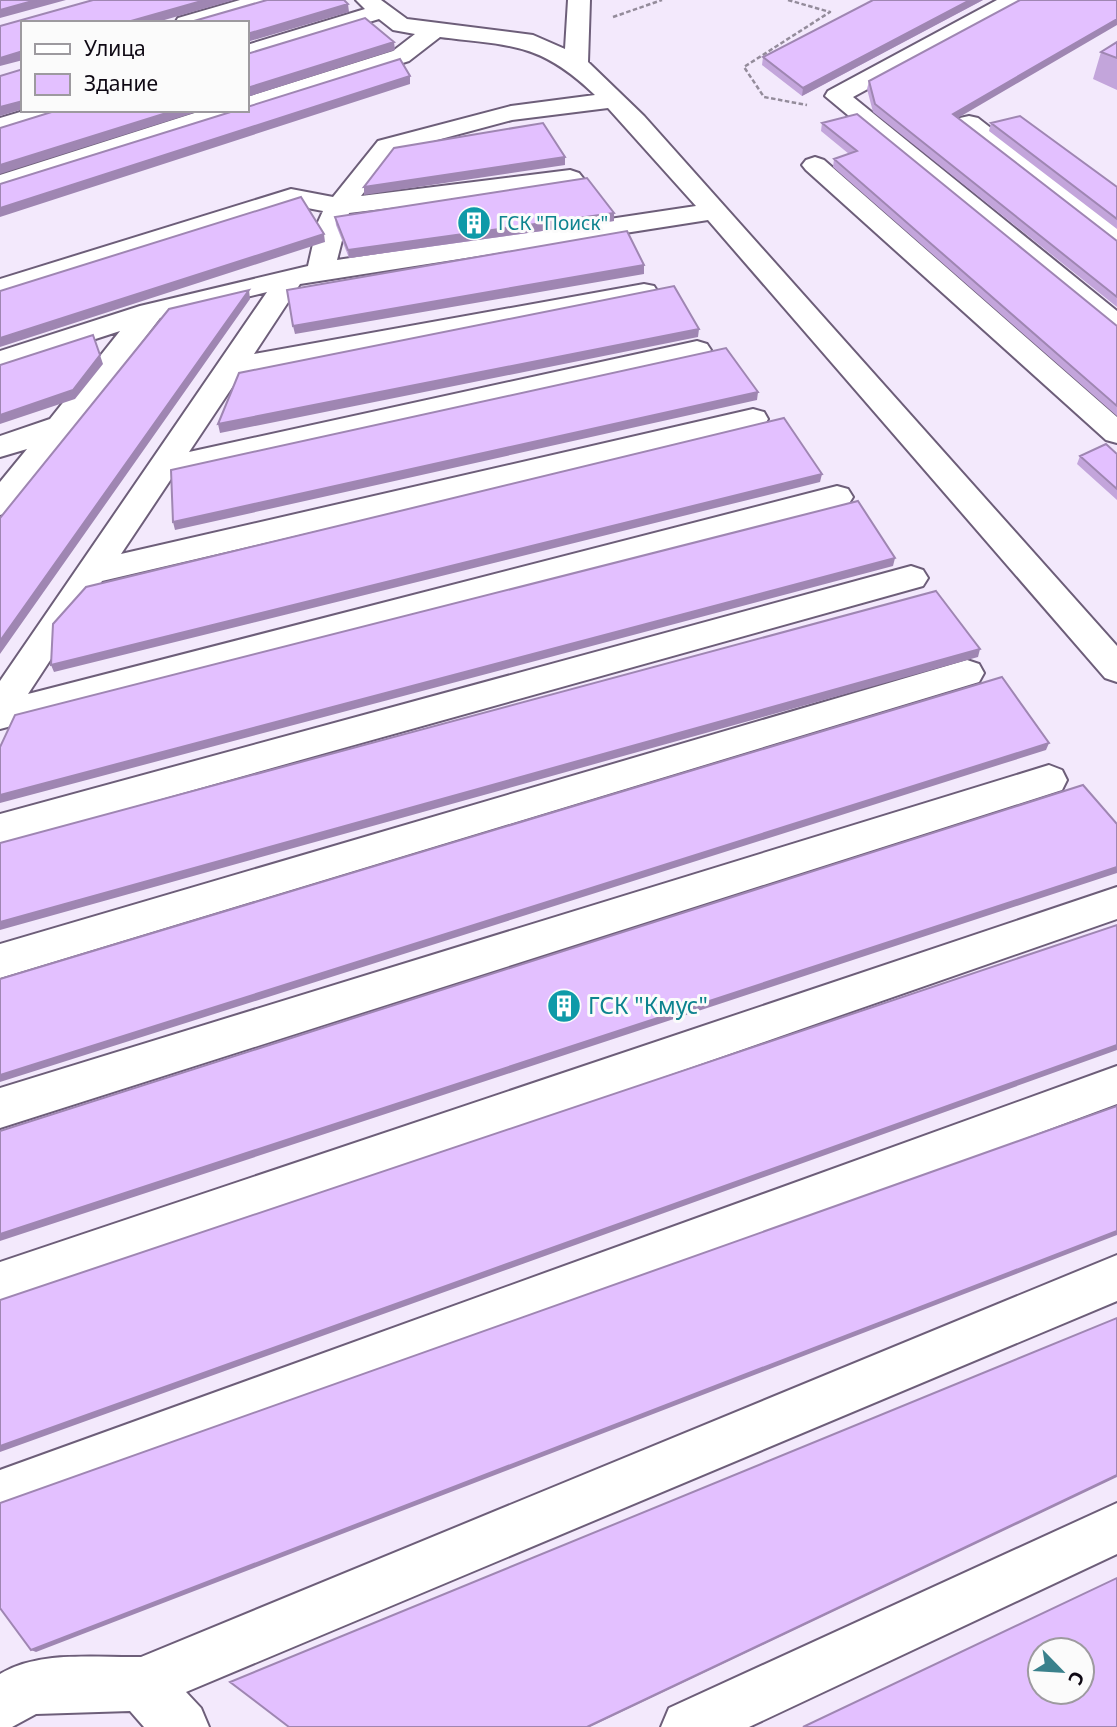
<svg xmlns="http://www.w3.org/2000/svg" width="1117" height="1727" viewBox="0 0 1117 1727" font-family="'Noto Sans',sans-serif">
	<rect width="100%" height="100%" fill="#f3e9fc"/>
	<g fill="none" stroke-linecap="round" stroke-linejoin="round">
		<g stroke="#6d5e79" stroke-width="4">
			<path id="minor" d="M240,0H275L272,5L211,23H175L178,18Z
				M356,0H381L407,19L533,35L565,49L568,0H590L588,62L644,116L1117,646V682L1105,678L708,220L300,284L254,354L644,284L654,286L658,292L654,298L644,300L241,374L189,452L697,341L707,344L711,350L707,356L697,359L173,476L121,554L753,409L764,412L768,419L764,426L102,581L28,694L837,486L848,489L853,497L848,505L0,729V681L267,292L160,318L11,512L0,515V482L27,449L0,457V436L50,419L120,331L0,370V351L140,306L308,266L318,222L323,211L292,205L0,296V279L291,189L333,197L378,141L511,106L595,95C540,42 511,46 440,37L409,61L256,110L242,111L239,115L0,191V175L204,110H247V97L393,51L415,34L393,30L379,19L247,59V45L365,9ZM608,108L696,206L337,260L349,213L570,186L579,183L583,178L579,173L570,170L361,196L396,151L512,120Z
				M997,0H1025L1022,5L853,97L1117,311V334L1107,331L825,96L828,91Z
				M27,110H66L63,115L0,133V118Z
				M969,116L978,118L1117,227V248L1108,246L960,128L957,123L960,118Z
				M815,157L824,160L1117,417V443L1106,440L806,170L802,165L806,160Z
				M911,566L923,570L928,578L923,586L0,844V814Z
				M967,660L979,664L984,673L979,682L0,978V944Z
				M1049,765L1062,770L1067,780L1062,790L0,1128V1088Z
				M1117,887V919L0,1308V1262Z
				M1117,1066V1104L0,1520V1470Z
				M1117,1255V1301L186,1692L201,1708L209,1727H144L130,1711L36,1714L12,1727H0V1674C40,1650 95,1658 141,1657Z
				M1117,1503V1554L749,1727H661L669,1708Z"/>
		</g>
		<path stroke="#948c9b" stroke-width="2.5" stroke-dasharray="4.5 2.5" stroke-linecap="butt" d="M788,0L830,12L744,67L764,97L807,105
			M613,17L662,0"/>
		<use href="#minor" fill="#fff" fill-rule="evenodd"/>
	</g>
	<path fill="#c3a5db" d="M873,0H983L802,96L762,65L763,57Z
		M1117,42V90L1093,79L1101,52Z
		M869,81L958,118L1117,241V307L873,112L867,89Z
		M822,123L1117,326V416L833,167L834,159L849,154L821,131Z
		M991,123L1117,187V229L989,131Z
		M614,213V221L349,258L336,225L335,217Z
		M1117,454V500L1077,464L1080,456Z"/>
	<path fill="#9f86b2" d="M36,0H66L0,18V10Z
		M205,0H234L154,23H124Z
		M970,0H983L802,96L803,88Z
		M348,4L349,12L247,42V34Z
		M1117,19V25L951,122L953,114Z
		M394,42L395,50L247,97V88Z
		M23,51V60L0,66V58Z
		M410,76V84L0,217V208Z
		M23,101V109L0,116V107Z
		M176,110H203L0,174V165Z
		M565,157V165L364,195V187Z
		M614,213V221L349,258L348,250Z
		M324,234L325,242L0,347V338Z
		M644,265V274L295,334L293,326Z
		M249,290L250,299L0,654V641Z
		M699,329L698,337L220,433L218,424Z
		M100,355L103,364L75,399L0,424V415Z
		M758,392L757,400L175,530L173,522Z
		M822,474L820,482L54,672L51,665Z
		M895,558L893,566L0,803V795Z
		M980,649L978,657L0,930V922Z
		M1049,743L1046,750L0,1082V1075Z
		M1117,867V873L0,1241V1234Z
		M1117,1045V1050L0,1452V1446Z
		M1117,1231V1235L36,1652L31,1650Z
		M1117,1475V1477L590,1727H587Z"/>
	<path fill="#e3c0ff" stroke="#9f86b2" stroke-width="2" fill-rule="evenodd" d="M0,0H36L0,10Z
		M93,0H205L124,23H23V51L0,58V26Z
		M267,0H344L348,4L247,34V23H187Z
		M873,0H970L803,88L763,57Z
		M1020,0H1117V19L953,114L1117,241V297L875,104L869,81Z
		M365,18L394,42L247,88V54Z
		M1117,42V58L1101,52Z
		M400,59L410,76L0,208V184L237,110H247V107Z
		M23,69V101L0,107V76Z
		M58,110H176L0,165V128Z
		M857,114L1117,326V406L834,159L857,151L822,123Z
		M1020,116L1117,187V219L991,123Z
		M543,123L565,157L364,187L394,148Z
		M587,178L614,213L348,250L335,217Z
		M301,197L324,234L0,338V291Z
		M627,231L644,265L293,326L287,290Z
		M674,286L699,329L218,424L239,373Z
		M249,290L0,641V518L169,309Z
		M93,335L100,355L73,390L0,415V365Z
		M726,348L758,392L173,522L171,470Z
		M784,418L822,474L51,665L53,624L86,587Z
		M1106,444L1117,454V489L1080,456Z
		M858,501L895,558L0,795V747L15,715Z
		M936,591L980,649L0,922V843Z
		M1002,677L1049,743L0,1075V979Z
		M1083,785L1117,824V867L0,1234V1131Z
		M1117,925V1045L0,1446V1300Z
		M1117,1106V1231L31,1650L0,1608V1503Z
		M1117,1318V1475L587,1727H289L230,1682Z
		M1117,1578V1727H803ZM1040,1650H1082V1692H1040Z"/>
	<defs>
		<g id="building-disc" transform="scale(1.75)"><circle r="9.5" fill="#0f9aa8" stroke="#fbfbfb"/><path d="M-4-6H4V6H1V3H-1V6H-4ZM-2.5-4.3h1.7v1.8h-1.7ZM.8-4.3h1.7v1.8H.8ZM-2.5-1h1.7V.8h-1.7ZM.8-1h1.7V.8H.8Z" fill="#fff"/></g>
	</defs>
	<g fill-rule="evenodd">
		<use href="#building-disc" x="474" y="223"/>
		<use href="#building-disc" x="564" y="1006"/>
	</g>
	<g text-anchor="middle" stroke-width="6" stroke-linejoin="round" paint-order="stroke">
		<g font-size="19" fill="#0d838f" stroke="#fbfbfb" text-anchor="start">
			<text x="498" y="230">ГСК "Поиск"</text>
		</g>
		<g font-size="23" fill="#0d838f" stroke="#fbfbfb" text-anchor="start">
			<text x="588" y="1014">ГСК "Кмус"</text>
		</g>
	</g>
	<rect x="21" y="21" width="228" height="91" fill="#fbfbfb" stroke="#9d9a9f" stroke-width="2"/>
	<rect x="35" y="44" width="35" height="10" fill="#ffffff" stroke="#9d9a9f" stroke-width="2"/>
	<text x="84" y="56" font-size="21" fill="#0f0914">Улица</text>
	<rect x="35" y="74" width="35" height="21" fill="#e3c0ff" stroke="#9d9a9f" stroke-width="2"/>
	<text x="84" y="91" font-size="21" fill="#0f0914">Здание</text>
	<g transform="translate(1061 1671) rotate(115)"><circle r="33" fill="#fbfbfb" stroke="#9d9a9f" stroke-width="2"/>
	<path d="M0-5L12 26L0 18L-12 26Z" fill="#3a818c"/>
	<text y="-10" font-size="19" font-weight="bold" text-anchor="middle" fill="#0f0914">С</text>
	</g>
</svg>
